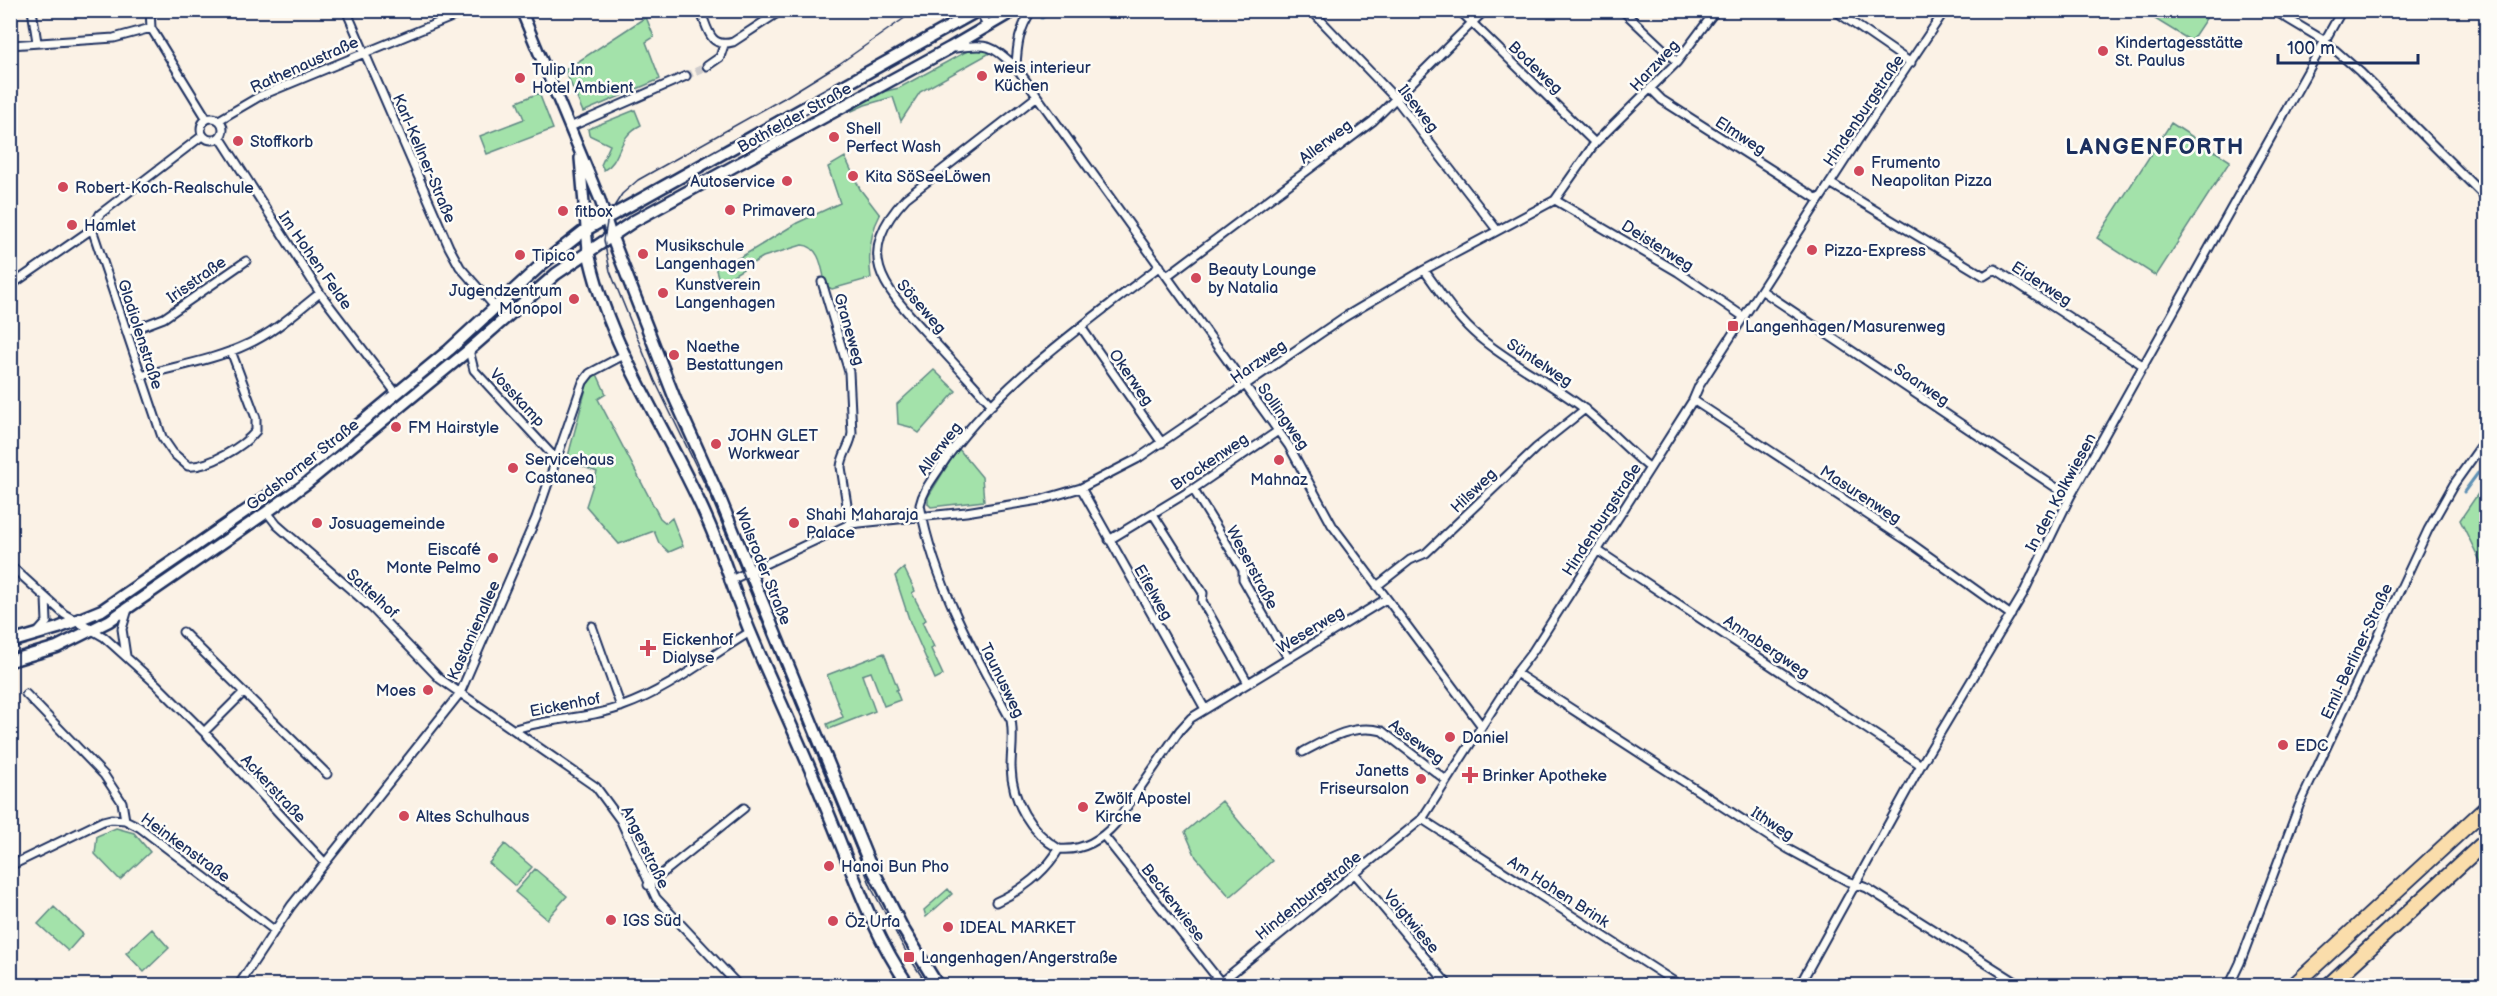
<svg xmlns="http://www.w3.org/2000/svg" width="2497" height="996" viewBox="0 0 2497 996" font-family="'Balsamiq Sans',sans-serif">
	<rect width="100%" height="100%" fill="#fbf2e6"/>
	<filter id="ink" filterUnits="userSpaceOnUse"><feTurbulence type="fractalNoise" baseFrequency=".0167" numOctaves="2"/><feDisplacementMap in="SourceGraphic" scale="12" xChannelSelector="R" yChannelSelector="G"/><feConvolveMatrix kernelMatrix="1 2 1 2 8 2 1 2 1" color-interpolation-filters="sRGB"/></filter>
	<g filter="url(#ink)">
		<path fill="#a3e2aa" stroke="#5f8884" stroke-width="1.5" d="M2161,11V10L2211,11L2191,41L2155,19Z
			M646,17L654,37L646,42L660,79L583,112L565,70Z
			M981,48L990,53L920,92L901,121L893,97L865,105L852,111L851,108L882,92L899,88L969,50Z
			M539,93L553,129L487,154L480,136L524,119L517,102Z
			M635,110L641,125C616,137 622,161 604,170L601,165L610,145L589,135L588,129Z
			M2171,123L2230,161L2156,276L2097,238Z
			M845,157L860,189L880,215C869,235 868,256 871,278L832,289L826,286C822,271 821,246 802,245L763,257L720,283L715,267L741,257L797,223L840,203L828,167Z
			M934,370L956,391L919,433L910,427L898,424L897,404Z
			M597,374L606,394L598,399L660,518L666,523L672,518L683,546L669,552L659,543L654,531L619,544L586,506L597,472L567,460L588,381Z
			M958,448L982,477L984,501L931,507L928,504V497Z
			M2486,482V573L2460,520Z
			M904,568L915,591L912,593L926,620L922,622L934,647L931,649L943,675L935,679L910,622L895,576Z
			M884,653L898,689L896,690L900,700L884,706L871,672L862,675L875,711L829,729L827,724L843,717L827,675Z
			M1222,801L1272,861L1230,897L1196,857L1185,832Z
			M116,828L134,833L150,852L120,880L95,854L97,836Z
			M505,844L532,867L515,886L489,863Z
			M535,869L567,896L547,919L515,892Z
			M948,889L952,894L926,917L924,910Z
			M54,907L83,934L68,951L38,924Z
			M152,929L169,948L144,972L126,953Z"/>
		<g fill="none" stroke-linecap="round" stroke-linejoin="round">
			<path stroke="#5f90b4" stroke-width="3" d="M1042,18L1054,10
				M2464,492L2486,462"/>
			<path stroke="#cecbcb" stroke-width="7" stroke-dasharray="7 3.5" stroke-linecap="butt" d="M686,76L707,66"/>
			<g stroke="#1b2f5e" stroke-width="11">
				<path id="minor" d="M32,10L37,42
					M150,10L151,28L207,119
					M346,10L449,247L460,267L495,307
					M700,10C708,28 709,49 733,42L782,10
					M979,10L988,26
					M1311,10L1396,99L1497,230
					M1459,10L1595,143
					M1622,10L1677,62
					M1834,10L1911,63
					M2273,10L2325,41L2360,72L2486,198
					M10,45L114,38L151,28
					M956,48C989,43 991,45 1016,67L1289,446L1332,525L1481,725
					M707,66L720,57L724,45
					M1016,67C1017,45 1019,29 1032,10
					M1651,89L1662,100L1819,200
					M201 129a11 11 0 1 1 22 0a11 11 0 1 1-22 0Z
					M219,120L260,96L469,10
					M570,127L686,76
					M220,137L320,293L396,393
					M1830,183L1984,276L1995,269L2144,366
					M1555,200L1678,272L1744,317
					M92,229L162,437L173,453L188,466C208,468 244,446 256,431V418L231,351
					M1424,270C1441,293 1457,319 1479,337C1511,364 1549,382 1582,407C1606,426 1626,449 1650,468
					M1167,276L1373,121L1485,10
					M822,282L849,372L852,433C851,445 842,454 841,467L850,524
					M10,286L92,229L100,214L202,136
					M1761,290L2070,497
					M1081,327L1162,443
					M127,332L164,318L246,261
					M469,350L474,370L555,458
					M141,376C176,366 215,360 248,344C275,332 297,311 320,293
					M1693,400L1909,542L2011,615
					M992,405C970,381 949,357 927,334C884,287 852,255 906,198L1036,97
					M1081,488L1205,709
					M1193,489L1243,570V579L1288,658
					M267,512L277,525L372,608L440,679L596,787L621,821L656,898L739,986
					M1153,514L1203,593L1202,601L1248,683
					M1109,540L1193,489L1278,431
					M1597,550L1921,765
					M10,565L64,614L104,637L156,684L204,732L325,863
					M729,581L850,524L966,512L1040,500L1081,488L1137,459L1343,318L1424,270L1555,200L1595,143L1677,62L1716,10
					M1377,586L1410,560L1426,553L1536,448L1585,409
					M592,626L621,707
					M39,631L47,622L46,598
					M183,632L327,774
					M126,656L122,629L128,609
					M1516,673L1788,849L1847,881L1867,888L2022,986
					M26,694L104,775L122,802L125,820L139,827L274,930
					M515,729C550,718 589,719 623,706C669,690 708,657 750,632
					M204,732L244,692
					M1303,752C1327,739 1354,723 1382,731L1446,780
					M1422,819L1681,986
					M1104,836L1222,984
					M1059,849C1030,832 1012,801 1011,767C1011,751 1014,736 1011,720C973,652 934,582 920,505C923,491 931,481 939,469C991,389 1085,324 1160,266
					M10,866L103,821L111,819L125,820
					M1355,874L1449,986
					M648,885L744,808
					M996,902C1022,890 1044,874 1059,849C1082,851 1100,841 1115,824L1180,730L1191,718L1386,599
					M238,986L291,906L460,693L536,518L583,382L590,373L624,355
					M1216,986L1422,819L1516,673L1533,651L1650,468L1693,400L1699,386L1858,140L1945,10
					M1799,986L1921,765L2023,594L2070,497L2342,10
					M2229,986L2240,963L2299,806L2428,530L2454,484L2486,439"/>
			</g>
			<g stroke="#1b2f5e" stroke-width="14">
				<path id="tertiary" d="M521,10L600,200L611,235
					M580,158L588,250"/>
			</g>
			<g stroke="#1b2f5e" stroke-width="15">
				<path id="secondary" d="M611,235L675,399L721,501L868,860L902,927L938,986
					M588,250C608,348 668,429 707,519C724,557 735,596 751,634C775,691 802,747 825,805C851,866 870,930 909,986
					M10,642L58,628L102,610L272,493L299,474L449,350L542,264L584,231L979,10
					M10,661L57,647L109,621L267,512L307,483L469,350L556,274L634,221L950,48L1015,10"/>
			</g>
			<g stroke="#1b2f5e" stroke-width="18">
				<path id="motorway" d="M2293,986L2486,808
					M2328,986L2486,841"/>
			</g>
			<use href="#minor" stroke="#fdfcf7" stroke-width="7"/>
			<use href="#tertiary" stroke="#fdfcf7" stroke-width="9"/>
			<use href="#secondary" stroke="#fdfcf7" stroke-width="10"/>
			<use href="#motorway" stroke="#faddab" stroke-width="14"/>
			<path stroke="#1b2f5e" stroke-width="1.5" d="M916,10L839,64L784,98L638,180L622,194L608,216L604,240L610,271L655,381L711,497L873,891L909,957L928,986"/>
		</g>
	</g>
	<g fill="#d1495b" stroke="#fdfcf7" stroke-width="2">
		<circle cx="2103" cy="51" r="6"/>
		<circle cx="982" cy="76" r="6"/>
		<circle cx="520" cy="78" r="6"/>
		<circle cx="834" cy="137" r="6"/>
		<circle cx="238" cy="141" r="6"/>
		<circle cx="1859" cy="171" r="6"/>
		<circle cx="853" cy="176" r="6"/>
		<circle cx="787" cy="181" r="6"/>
		<circle cx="63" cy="187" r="6"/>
		<circle cx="730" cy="210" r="6"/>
		<circle cx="563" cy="211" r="6"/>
		<circle cx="72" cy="225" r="6"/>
		<circle cx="1812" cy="250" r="6"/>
		<circle cx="643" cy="254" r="6"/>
		<circle cx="520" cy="255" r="6"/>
		<circle cx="1196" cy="278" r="6"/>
		<circle cx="663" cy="293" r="6"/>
		<circle cx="574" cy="299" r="6"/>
		<rect x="1727" y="320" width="12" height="12" rx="3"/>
		<circle cx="674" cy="355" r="6"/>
		<circle cx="396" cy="427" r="6"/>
		<circle cx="716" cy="444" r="6"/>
		<circle cx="1279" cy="460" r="6"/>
		<circle cx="513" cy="468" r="6"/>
		<circle cx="317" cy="523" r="6"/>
		<circle cx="794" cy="523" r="6"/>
		<circle cx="493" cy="558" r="6"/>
		<path d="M645 639h6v6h6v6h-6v6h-6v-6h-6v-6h6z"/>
		<circle cx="428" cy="690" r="6"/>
		<circle cx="1450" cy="737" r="6"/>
		<circle cx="2283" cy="745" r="6"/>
		<path d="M1467 766h6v6h6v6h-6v6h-6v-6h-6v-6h6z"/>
		<circle cx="1421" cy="779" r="6"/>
		<circle cx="1083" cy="807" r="6"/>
		<circle cx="404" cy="816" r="6"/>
		<circle cx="829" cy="866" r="6"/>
		<circle cx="611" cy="920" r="6"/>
		<circle cx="833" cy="921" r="6"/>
		<circle cx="948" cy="927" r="6"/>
		<rect x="903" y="951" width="12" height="12" rx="3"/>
	</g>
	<g text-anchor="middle" stroke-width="5" stroke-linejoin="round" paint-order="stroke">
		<g font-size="16" fill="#1b2f5e" stroke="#fdfcf7" text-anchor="start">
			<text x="2115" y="48">Kindertagesstätte<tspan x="2115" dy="18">St. Paulus</tspan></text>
			<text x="994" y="73">weis interieur<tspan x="994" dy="18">Küchen</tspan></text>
			<text x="532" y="75">Tulip Inn<tspan x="532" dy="18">Hotel Ambient</tspan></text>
			<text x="846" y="134">Shell<tspan x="846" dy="18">Perfect Wash</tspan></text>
			<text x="250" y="147">Stoffkorb</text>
			<text x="1871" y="168">Frumento<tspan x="1871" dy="18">Neapolitan Pizza</tspan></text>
			<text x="865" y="182">Kita SöSeeLöwen</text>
			<text x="775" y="187" text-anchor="end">Autoservice</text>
			<text x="75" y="193">Robert-Koch-Realschule</text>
			<text x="742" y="216">Primavera</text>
			<text x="575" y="217">fitbox</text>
			<text x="84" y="231">Hamlet</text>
			<text x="655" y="251">Musikschule<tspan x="655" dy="18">Langenhagen</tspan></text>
			<text x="1824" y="256">Pizza-Express</text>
			<text x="532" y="261">Tipico</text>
			<text x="1208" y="275">Beauty Lounge<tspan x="1208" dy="18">by Natalia</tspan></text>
			<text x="675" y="290">Kunstverein<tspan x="675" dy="18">Langenhagen</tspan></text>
			<text x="562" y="296" text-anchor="end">Jugendzentrum<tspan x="562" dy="18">Monopol</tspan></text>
			<text x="1745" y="332">Langenhagen/Masurenweg</text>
			<text x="686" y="352">Naethe<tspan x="686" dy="18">Bestattungen</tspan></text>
			<text x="408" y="433">FM Hairstyle</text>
			<text x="728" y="441">JOHN GLET<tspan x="728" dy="18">Workwear</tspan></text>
			<text x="525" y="465">Servicehaus<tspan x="525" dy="18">Castanea</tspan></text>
			<text x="1279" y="485" text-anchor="middle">Mahnaz</text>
			<text x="806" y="520">Shahi Maharaja<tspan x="806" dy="18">Palace</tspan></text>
			<text x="329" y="529">Josuagemeinde</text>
			<text x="481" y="555" text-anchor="end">Eiscafé<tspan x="481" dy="18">Monte Pelmo</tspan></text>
			<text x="662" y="645">Eickenhof<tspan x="662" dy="18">Dialyse</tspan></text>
			<text x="416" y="696" text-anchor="end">Moes</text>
			<text x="1462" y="743">Daniel</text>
			<text x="2295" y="751">EDC</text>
			<text x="1409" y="776" text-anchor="end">Janetts<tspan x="1409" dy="18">Friseursalon</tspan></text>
			<text x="1482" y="781">Brinker Apotheke</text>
			<text x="1095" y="804">Zwölf Apostel<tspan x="1095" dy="18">Kirche</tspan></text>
			<text x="416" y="822">Altes Schulhaus</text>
			<text x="841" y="872">Hanoi Bun Pho</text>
			<text x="623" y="926">IGS Süd</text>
			<text x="845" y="927">Öz Urfa</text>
			<text x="960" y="933">IDEAL MARKET</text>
			<text x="921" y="963">Langenhagen/Angerstraße</text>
		</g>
		<g font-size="16" fill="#1b2f5e" stroke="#fdfcf7">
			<text transform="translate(304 64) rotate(-24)" y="6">Rathenaustraße</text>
			<text transform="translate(1654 65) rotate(-47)" y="6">Harzweg</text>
			<text transform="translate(1536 67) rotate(44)" y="6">Bodeweg</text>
			<text transform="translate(1419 108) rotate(52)" y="6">Ilseweg</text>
			<text transform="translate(1863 110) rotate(-56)" y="6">Hindenburgstraße</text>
			<text transform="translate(794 117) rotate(-29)" y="6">Bothfelder Straße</text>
			<text transform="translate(1741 135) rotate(33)" y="6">Elmweg</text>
			<text transform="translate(1325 141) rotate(-37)" y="6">Allerweg</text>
			<text transform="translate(425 158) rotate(67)" y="6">Karl-Kellner-Straße</text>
			<text transform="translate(1658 245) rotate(32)" y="6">Deisterweg</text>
			<text transform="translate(316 260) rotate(55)" y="6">Im Hohen Felde</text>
			<text transform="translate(196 279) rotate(-35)" y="6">Irisstraße</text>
			<text transform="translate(2042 283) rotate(33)" y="6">Eiderweg</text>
			<text transform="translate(922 306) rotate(49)" y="6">Söseweg</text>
			<text transform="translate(850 329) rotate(74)" y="6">Graneweg</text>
			<text transform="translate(141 334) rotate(72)" y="6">Gladiolenstraße</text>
			<text transform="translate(1258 361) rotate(-35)" y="6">Harzweg</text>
			<text transform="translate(1540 362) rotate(33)" y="6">Süntelweg</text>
			<text transform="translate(1132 377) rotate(55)" y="6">Okerweg</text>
			<text transform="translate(1922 384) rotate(34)" y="6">Saarweg</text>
			<text transform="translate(518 397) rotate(47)" y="6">Vosskamp</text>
			<text transform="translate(1284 416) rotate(55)" y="6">Sollingweg</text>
			<text transform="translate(939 448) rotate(-53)" y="6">Allerweg</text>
			<text transform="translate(1209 461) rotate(-34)" y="6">Brockenweg</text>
			<text transform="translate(302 464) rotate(-38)" y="6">Godshorner Straße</text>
			<text transform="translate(1473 490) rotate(-44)" y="6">Hilsweg</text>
			<text transform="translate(2060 492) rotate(-62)" y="6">In den Kolkwiesen</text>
			<text transform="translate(1861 494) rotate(33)" y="6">Masurenweg</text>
			<text transform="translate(1601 519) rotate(-57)" y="6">Hindenburgstraße</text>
			<text transform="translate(764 566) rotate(68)" y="6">Walsroder Straße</text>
			<text transform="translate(1253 567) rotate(62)" y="6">Weserstraße</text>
			<text transform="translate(1154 592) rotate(60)" y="6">Eifelweg</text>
			<text transform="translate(373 593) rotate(43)" y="6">Sattelhof</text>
			<text transform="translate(1310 629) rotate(-31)" y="6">Weserweg</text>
			<text transform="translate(473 630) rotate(-66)" y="6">Kastanienallee</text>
			<text transform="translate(1767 646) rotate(34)" y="6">Annabergweg</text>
			<text transform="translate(2356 651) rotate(-65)" y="6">Emil-Berliner-Straße</text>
			<text transform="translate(1003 680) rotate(64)" y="6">Taunusweg</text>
			<text transform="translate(565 704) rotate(-11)" y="6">Eickenhof</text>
			<text transform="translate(1417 741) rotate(36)" y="6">Asseweg</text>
			<text transform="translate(274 788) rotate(47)" y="6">Ackerstraße</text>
			<text transform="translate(1773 823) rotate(33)" y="6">Ithweg</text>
			<text transform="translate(186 847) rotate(36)" y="6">Heinkenstraße</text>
			<text transform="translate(646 847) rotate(64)" y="6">Angerstraße</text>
			<text transform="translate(1559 891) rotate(33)" y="6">Am Hohen Brink</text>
			<text transform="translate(1308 895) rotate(-39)" y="6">Hindenburgstraße</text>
			<text transform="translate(1174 902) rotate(52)" y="6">Beckerwiese</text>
			<text transform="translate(1412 921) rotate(50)" y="6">Voigtwiese</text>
		</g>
		<g font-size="22" font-weight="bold" letter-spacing="1.5" fill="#1b2f5e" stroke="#fdfcf7">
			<text x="2155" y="154">LANGENFORTH</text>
		</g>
	</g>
	<rect width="2497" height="996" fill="none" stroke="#fdfcf7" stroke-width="36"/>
	<rect x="18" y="18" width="2461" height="960" fill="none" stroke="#1b2f5e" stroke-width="2" filter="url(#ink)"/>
	<path d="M2278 54v9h140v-9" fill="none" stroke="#1b2f5e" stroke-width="3"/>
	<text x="2287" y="54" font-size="18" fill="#1b2f5e" stroke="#fdfcf7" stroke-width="4.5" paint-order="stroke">100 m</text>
</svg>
